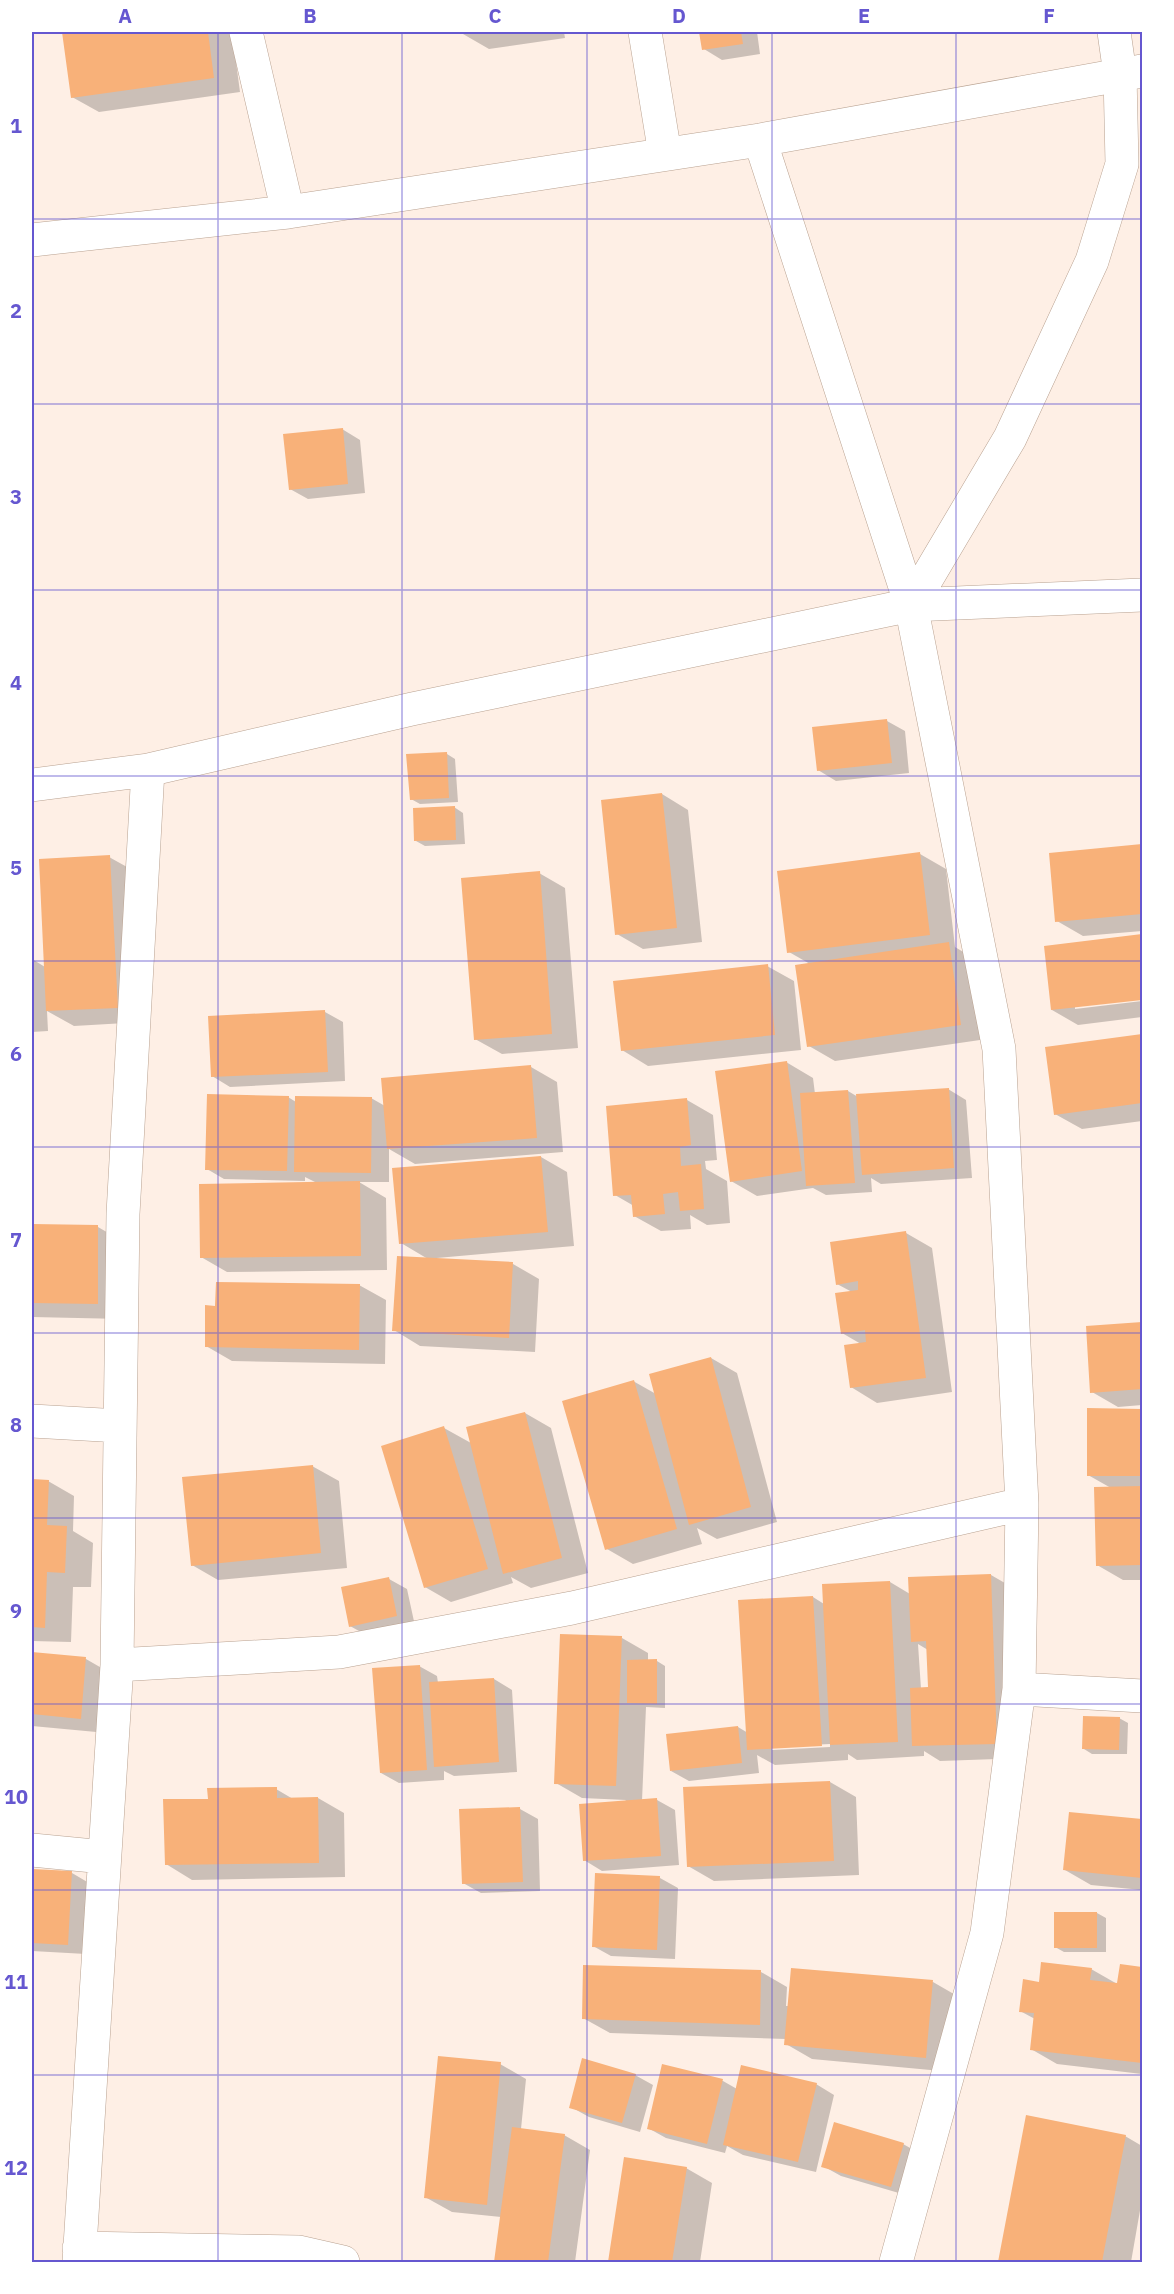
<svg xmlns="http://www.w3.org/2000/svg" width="1174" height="2294" viewBox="0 0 1174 2294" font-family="'IBM Plex Sans',sans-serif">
	<rect width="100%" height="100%" fill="#feefe5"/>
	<path fill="#0003" fill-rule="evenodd" d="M63,32H232L240,92L99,112L72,97Z
		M462,32H564L565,38L489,49L463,34Z
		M701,32H757L760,54L722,60L704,49Z
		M342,429L360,440L365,493L308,499L290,489Z
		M887,721L905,731L909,773L836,781L818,770Z
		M447,754L455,759L458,802L420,804L411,799Z
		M662,794L688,810L702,942L643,949L617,934L603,801Z
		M454,807L463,813L465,844L425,846L416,841Z
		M1142,846V931L1083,936L1057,921L1051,854Z
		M920,854L946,869L955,947L975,959L987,1039L835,1061L809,1046L810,964L789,952Z
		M109,857L136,872L143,1022L74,1026L47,1011L48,1031L32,1032V959L45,967Z
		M539,873L565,888L578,1048L502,1054L475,1039Z
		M1142,936V998L1075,1006V1009L1142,1001V1017L1078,1025L1052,1010L1045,947Z
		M767,966L794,981L801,1050L648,1066L622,1050Z
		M325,1012L343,1022L345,1081L230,1087L212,1076Z
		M1142,1035V1121L1082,1129L1055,1114L1047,1048Z
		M786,1062L813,1078L815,1094L848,1091L858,1097L948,1089L966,1100L972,1178L881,1184L871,1178L872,1192L826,1195L813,1188L757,1196L731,1181Z
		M531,1067L557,1082L563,1152L415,1164L389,1149V1182H359L386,1198L387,1270L227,1272L201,1257L317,1183L305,1177V1181L224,1179L207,1169L288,1097L296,1102L371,1098L385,1106Z
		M687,1100L713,1115L717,1160L705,1161L706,1169L727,1181L730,1223L707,1225L690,1215L691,1229L661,1231L634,1216V1206L615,1195Z
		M541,1157L567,1172L574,1246L437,1258V1260L513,1264L539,1279L535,1352L420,1346L394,1330L428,1259L401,1243Z
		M32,1226L98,1227L124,1242L123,1319L32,1317Z
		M906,1233L932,1248L952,1392L877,1403L851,1387L861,1344L842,1333L852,1292L837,1284Z
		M359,1285L386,1300L385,1364L232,1361L206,1346L217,1307Z
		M1142,1323V1405L1118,1407L1092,1392L1088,1327Z
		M711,1358L737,1373L777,1522L717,1539L697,1528L702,1544L633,1564L607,1549L633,1381L656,1394Z
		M1088,1410H1142V1580H1123L1097,1565L1111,1488L1088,1475Z
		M525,1413L551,1428L588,1573L531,1588L511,1577L513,1583L451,1602L425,1587L444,1428L471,1443Z
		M312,1466L339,1481L347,1568L218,1580L192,1565Z
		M32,1481H48L74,1496L73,1531L93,1543L91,1587H73L71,1642L32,1641Z
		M991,1575L1017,1590L1023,1758L940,1761L924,1751V1756L857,1760L848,1754V1760L775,1765L757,1755L759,1773L689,1781L671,1771L738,1727L748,1733L813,1597L824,1604L890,1582L910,1594ZM918,1644L928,1650L930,1689H921ZM830,1744V1747L772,1750V1747Z
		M389,1579L407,1589L415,1626L368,1636L350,1626Z
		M622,1638L648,1653V1661H657L665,1666V1708L646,1707L642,1801L657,1800L675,1810L679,1865L602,1871L584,1860L626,1800L582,1798L556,1783Z
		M32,1654L86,1659L112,1674L107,1733L32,1726Z
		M419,1666L437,1676L438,1683L494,1679L512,1690L517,1772L454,1776L444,1771V1780L399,1783L381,1773Z
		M1119,1718L1128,1723L1127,1754H1092L1084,1749Z
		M830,1782L856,1797L859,1875L714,1881L688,1866Z
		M276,1789L293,1799L318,1798L344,1813L345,1877L192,1880L166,1864L209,1801Z
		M520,1809L538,1819L540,1891L481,1893L463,1883Z
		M1070,1813L1142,1820V1890L1091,1885L1065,1870Z
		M32,1871L72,1873L89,1883L86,1954L32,1951Z
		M660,1878L678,1888L675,1959L611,1956L593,1946Z
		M1055,1913H1097L1106,1918V1952H1064L1055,1947Z
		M1121,1966L1142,1968V2074L1057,2064L1031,2049L1035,2019L1020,2011L1041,1983L1091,1969L1119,1985Z
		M761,1972L787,1987L786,2006H789L933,1982L959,1997L952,2072L812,2059L786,2044V2039L610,2033L583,2018Z
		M500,2064L526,2079L521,2129L564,2135L590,2150L575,2262H495L501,2217L452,2212L425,2197Z
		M663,2066L723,2081L737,2089L816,2084L834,2095L816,2172L743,2155L727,2146L725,2153L666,2138L648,2128Z
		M635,2075L653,2085L640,2132L589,2117L571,2107Z
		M1027,2117L1125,2136L1142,2146V2199L1131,2262H1000Z
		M903,2144L921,2154L909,2196L841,2176L823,2166Z
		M625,2159L686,2168L712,2183L700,2262H609Z"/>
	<path fill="#f8b179" d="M62,32H208L214,78L71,98Z
		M699,32H741L743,44L702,50Z
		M343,428L348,484L289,490L283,434Z
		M887,719L892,763L817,771L812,727Z
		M447,752L449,798L410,800L406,754Z
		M662,793L677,928L615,935L601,800Z
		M455,806L456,840L414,841L413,808Z
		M1142,844V914L1055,922L1049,853Z
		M920,852L930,935L787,953L777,871Z
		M110,855L118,1008L46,1011L39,859Z
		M540,871L552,1034L474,1040L461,878Z
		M1142,934V1000L1051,1010L1044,946Z
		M949,942L961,1025L807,1047L795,965Z
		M768,964L775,1035L621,1051L613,981Z
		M325,1010L328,1072L211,1077L208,1016Z
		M1142,1034V1103L1054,1115L1045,1047Z
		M787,1061L802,1171L730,1182L715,1071Z
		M531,1065L537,1138L387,1149L381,1078Z
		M949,1088L954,1168L862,1175L856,1094Z
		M848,1090L855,1183L806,1186L800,1093Z
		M207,1094L289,1096L287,1171L205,1170Z
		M295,1096L372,1097L371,1173L294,1172Z
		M687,1098L691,1145L680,1147L681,1166L701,1164L704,1209L680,1211L678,1192L663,1194L665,1214L633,1217L631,1195L613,1196L606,1106Z
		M541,1156L548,1232L399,1244L392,1168Z
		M360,1181L361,1256L200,1258L199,1184Z
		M32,1224L98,1225V1304L32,1303Z
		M906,1231L926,1378L850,1388L844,1345L866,1342L865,1330L841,1334L835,1293L858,1290V1281L836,1285L830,1242Z
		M397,1256L513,1262L509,1338L392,1331Z
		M216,1282L360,1284L359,1350L205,1347V1305L215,1306Z
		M1142,1322V1389L1090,1393L1086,1326Z
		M711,1357L751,1507L689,1525L649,1374Z
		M634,1380L677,1529L605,1550L562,1401Z
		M1087,1408L1142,1409V1476H1087Z
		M525,1412L562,1558L503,1574L466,1427Z
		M444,1426L488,1569L424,1588L381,1446Z
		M313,1465L321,1553L191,1566L182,1477Z
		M32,1479L49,1480L47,1525L67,1526L65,1573L47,1572L45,1628L32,1627Z
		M1142,1486V1565L1096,1566L1094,1487Z
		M991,1574L997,1744L912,1746L910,1688L928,1687L926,1641L911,1642L908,1577Z
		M389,1577L397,1616L349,1627L341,1587Z
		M890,1581L898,1742L830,1745L822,1584Z
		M813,1596L822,1746L747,1750L738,1600Z
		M560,1634L622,1636L616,1786L554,1784Z
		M32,1652L86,1657L81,1719L32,1714Z
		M657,1659V1704L627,1703V1660Z
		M420,1665L427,1770L380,1773L372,1668Z
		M494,1678L499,1762L434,1767L429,1682Z
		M1083,1716L1120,1717L1119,1750L1082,1749Z
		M738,1726L742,1763L670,1771L666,1734Z
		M830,1781L834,1861L687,1867L683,1787Z
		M277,1787V1798L318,1797L319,1863L165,1865L163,1799H208L207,1788Z
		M657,1798L661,1856L583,1861L579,1804Z
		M520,1807L523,1882L462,1884L459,1809Z
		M1069,1812L1142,1819V1878L1063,1870Z
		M32,1869L72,1871L68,1945L32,1943Z
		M595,1873L660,1876L657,1950L592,1947Z
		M1054,1912H1097V1948H1054Z
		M1041,1962L1092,1968L1090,1980L1117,1983L1120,1964L1142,1967V2063L1030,2050L1034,2013L1019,2012L1023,1979L1039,1982Z
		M583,1965L761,1970L760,2025L582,2019Z
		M791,1968L933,1980L926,2058L784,2045Z
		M438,2056L501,2062L487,2205L424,2198Z
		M582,2058L636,2074L622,2123L569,2108Z
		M662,2064L723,2079L707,2144L647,2129Z
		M741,2065L817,2083L798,2162L723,2145Z
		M1026,2115L1126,2135L1102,2262H998Z
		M834,2122L904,2143L891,2187L821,2167Z
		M512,2127L565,2134L548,2262H494Z
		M624,2157L687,2167L672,2262H608Z"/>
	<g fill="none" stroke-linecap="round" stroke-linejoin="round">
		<g stroke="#b9a291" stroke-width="34">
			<path id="minor" d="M246,32L288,212
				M645,32L665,154
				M760,140L911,605L999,1049L1022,1504
				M32,240L288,212L760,140L1142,71
				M911,605L1010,438L1092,261L1122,164L1120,74L1114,32
				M32,785L148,770L412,709L911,605L1142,595
				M32,1421L120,1426
				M117,1665L339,1652L572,1608L1022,1504L1019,1689L987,1933L896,2262
				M1019,1689L1142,1696
				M32,1850L104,1857
				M79,2248L299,2252L343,2262
				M79,2262L117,1665L123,1214L148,770"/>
		</g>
		<use href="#minor" stroke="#fff" stroke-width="33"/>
	</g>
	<path fill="none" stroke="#6557d0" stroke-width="1.5" stroke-opacity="0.55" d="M218,32V2262M402,32V2262M587,32V2262M772,32V2262M956,32V2262M32,219H1142M32,404H1142M32,590H1142M32,776H1142M32,961H1142M32,1147H1142M32,1333H1142M32,1518H1142M32,1704H1142M32,1890H1142M32,2075H1142"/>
	<rect width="1174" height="2294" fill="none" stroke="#ffffff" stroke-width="66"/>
	<rect x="33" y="33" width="1108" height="2228" fill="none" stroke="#6557d0" stroke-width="2"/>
	<g font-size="20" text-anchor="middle" font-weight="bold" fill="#6557d0">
		<text x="125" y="23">A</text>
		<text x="310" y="23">B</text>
		<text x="495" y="23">C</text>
		<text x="679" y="23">D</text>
		<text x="864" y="23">E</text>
		<text x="1049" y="23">F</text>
		<text x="16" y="133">1</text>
		<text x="16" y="318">2</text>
		<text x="16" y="504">3</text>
		<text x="16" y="690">4</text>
		<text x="16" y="875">5</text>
		<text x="16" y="1061">6</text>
		<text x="16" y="1247">7</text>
		<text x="16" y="1432">8</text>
		<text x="16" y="1618">9</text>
		<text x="16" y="1804">10</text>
		<text x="16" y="1989">11</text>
		<text x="16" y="2175">12</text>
	</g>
</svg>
